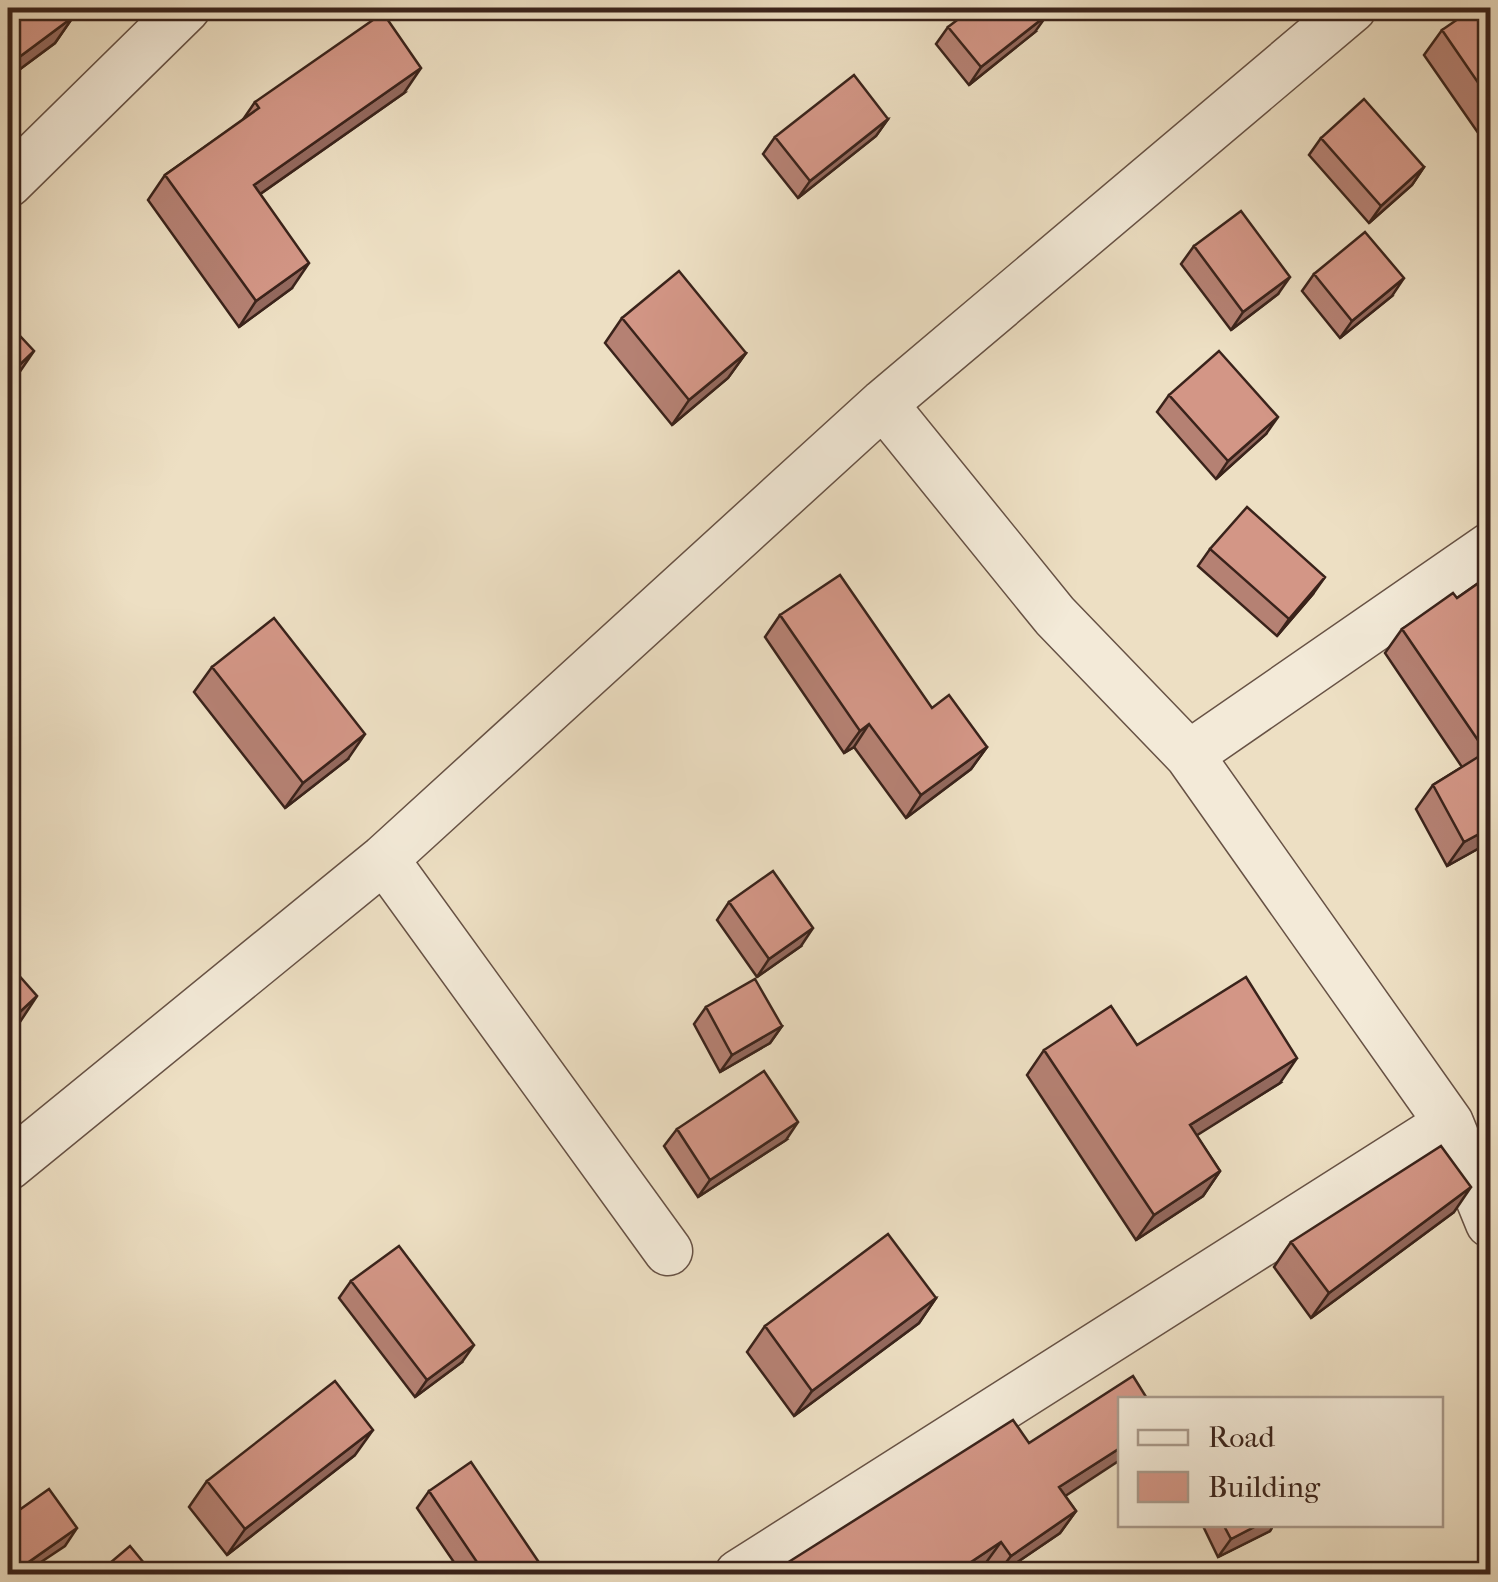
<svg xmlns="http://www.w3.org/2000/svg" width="1498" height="1582" viewBox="0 0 1498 1582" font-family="'IM FELL French Canon',serif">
	<rect width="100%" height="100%" fill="#eddfc3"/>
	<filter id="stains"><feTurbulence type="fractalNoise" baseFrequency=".002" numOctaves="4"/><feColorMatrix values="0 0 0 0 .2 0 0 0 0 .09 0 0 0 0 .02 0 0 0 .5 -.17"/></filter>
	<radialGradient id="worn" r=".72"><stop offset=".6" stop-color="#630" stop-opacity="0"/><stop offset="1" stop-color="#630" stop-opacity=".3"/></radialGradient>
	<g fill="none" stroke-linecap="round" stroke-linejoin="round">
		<g stroke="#675245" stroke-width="51">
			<path id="street" d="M8,183L186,8
				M883,404L1055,616L1189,755L1449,1123L1490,1223
				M1189,755L1490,547
				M384,859L668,1251
				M8,1166L384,859L883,404L1352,8
				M739,1574L1449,1123"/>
		</g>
		<use href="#street" stroke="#f3ead8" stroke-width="48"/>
	</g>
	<path fill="#b58173" stroke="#3a231b" stroke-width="2.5" d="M8,8L73,17L55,43L8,78Z
		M1490,8V150L1424,55L1442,30Z
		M948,27L1035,32L969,85L936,44Z
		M404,93L260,194L292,288L239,327L148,200L165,175L242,121L255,102Z
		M888,119L876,136L798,198L763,154L775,137Z
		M1321,138L1424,167L1412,185L1369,223L1309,155Z
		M1194,246L1278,294L1231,330L1181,264Z
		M1314,274L1392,296L1340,338L1302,291Z
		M622,318L746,353L728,378L672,425L605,343Z
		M1169,395L1266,434L1216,479L1157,412Z
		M1210,549L1313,594L1277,636L1198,566Z
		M1490,575V842L1447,866L1416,809L1433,785L1462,767L1385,653L1402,629L1457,598Z
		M780,615L932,708L987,747L971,769L906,818L854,747L844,753L765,637Z
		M212,667L348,759L285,808L194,692Z
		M729,902L801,946L757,977L717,920Z
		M706,1007L782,1026L770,1043L720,1072L694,1024Z
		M1044,1050L1280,1083L1196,1135L1220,1171L1203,1196L1136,1240L1027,1075Z
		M677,1129L786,1140L698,1197L664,1146Z
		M1454,1212L1311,1318L1274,1267L1291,1242Z
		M351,1281L462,1362L415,1397L339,1298Z
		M936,1298L919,1323L794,1416L747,1352L765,1326Z
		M355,1455L227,1555L189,1507L207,1481Z
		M429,1491L529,1574H462L417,1508Z
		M1065,1496L1076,1511L1060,1533L1000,1574H992L985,1564L970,1574H780L787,1563Z
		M1202,1524H1274L1270,1531L1218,1557Z"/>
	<path fill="#94695e" stroke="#3a231b" stroke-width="2.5" d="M1047,15L1035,32L969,85L981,67Z
		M73,17L55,43L8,78V74L18,58Z
		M421,68L404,93L236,211L254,185Z
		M888,119L876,136L798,198L810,181Z
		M1424,167L1412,185L1369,223L1381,206Z
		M309,263L292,288L239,327L256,301Z
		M1290,277L1278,294L1231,330L1243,312Z
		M1404,278L1392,296L1340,338L1352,321Z
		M34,351L19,373L8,384V376Z
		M746,353L728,378L672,425L689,400Z
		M1278,417L1266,434L1216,479L1228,461Z
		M1325,577L1313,594L1277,636L1289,619Z
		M869,724L854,747L844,753L860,731Z
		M365,734L348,759L285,808L303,783Z
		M987,747L971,769L906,818L921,795Z
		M1490,828V842L1447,866L1464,842Z
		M813,928L801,946L757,977L769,959Z
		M37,996L20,1022L8,1032V1023Z
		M782,1026L770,1043L720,1072L732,1055Z
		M1297,1058L1280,1083L1172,1151L1190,1125Z
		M798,1122L786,1140L698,1197L710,1180Z
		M1220,1171L1203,1196L1136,1240L1154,1215Z
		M1471,1187L1454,1212L1311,1318L1329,1293Z
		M936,1298L919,1323L794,1416L812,1391Z
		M474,1345L462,1362L415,1397L427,1380Z
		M373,1430L355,1455L227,1555L245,1529Z
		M1120,1448V1460L1044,1510L1059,1487Z
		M1076,1511L1060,1533L1000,1574H997L1011,1556Z
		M1260,1524H1274L1270,1531L1218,1557L1231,1539Z
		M77,1528L65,1546L23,1574H12Z
		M1001,1542L985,1564L970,1574H953Z
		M538,1561L529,1574H519Z"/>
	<path fill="#d39686" stroke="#3a231b" stroke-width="2.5" d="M8,8H66L73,17L18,58L8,44Z
		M973,8H1041L1047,15L981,67L948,27Z
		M1474,8H1490V100L1442,30Z
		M383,13L421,68L254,185L309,263L256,301L165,175L259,108L255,102Z
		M854,75L888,119L810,181L775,137Z
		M1364,99L1424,167L1381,206L1321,138Z
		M1241,211L1290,277L1243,312L1194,246Z
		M1365,232L1404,278L1352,321L1314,274Z
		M679,271L746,353L689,400L622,318Z
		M8,323L34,351L8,376Z
		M1219,351L1278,417L1228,461L1169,395Z
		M1247,507L1325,577L1289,619L1210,549Z
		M840,575L932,708L949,695L987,747L921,795L869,724L860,731L780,615Z
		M1490,575V828L1464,842L1433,785L1486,752L1402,629L1453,593L1457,598Z
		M274,618L365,734L303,783L212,667Z
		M773,871L813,928L769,959L729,902Z
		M8,963L37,996L8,1023Z
		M1246,977L1297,1058L1190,1125L1220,1171L1154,1215L1044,1050L1111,1006L1137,1045Z
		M755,979L782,1026L732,1055L706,1007Z
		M764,1071L798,1122L710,1180L677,1129Z
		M1441,1146L1471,1187L1329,1293L1291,1242Z
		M888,1234L936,1298L812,1391L765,1326Z
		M399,1246L474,1345L427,1380L351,1281Z
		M1133,1376L1148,1400H1120V1448L1059,1487L1076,1511L1011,1556L1001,1542L953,1574H892L890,1572L886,1574H796L787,1563L1013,1420L1029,1443Z
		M335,1381L373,1430L245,1529L207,1481Z
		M471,1462L538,1561L519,1574H485L429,1491Z
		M49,1489L77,1528L13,1573L8,1565V1518Z
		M1223,1524H1260L1231,1539Z
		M130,1546L153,1574H97Z"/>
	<rect width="1498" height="1582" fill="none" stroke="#eddfc3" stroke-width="40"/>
	<rect x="10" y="10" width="1478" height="1562" fill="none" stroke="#3a231b" stroke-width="5"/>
	<rect x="20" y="20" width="1458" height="1542" fill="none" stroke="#3a231b" stroke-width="2.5"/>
	<rect x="1118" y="1397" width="325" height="130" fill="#f3ead8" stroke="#a99a8c" stroke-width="2.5"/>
	<rect x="1138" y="1430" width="50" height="15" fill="#f3ead8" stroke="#a99a8c" stroke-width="2.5"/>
	<text x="1208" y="1447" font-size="30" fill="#3a231b">Road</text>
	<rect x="1138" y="1472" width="50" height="30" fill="#d39686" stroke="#a99a8c" stroke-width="2.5"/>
	<text x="1208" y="1497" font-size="30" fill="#3a231b">Building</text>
	<rect width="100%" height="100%" filter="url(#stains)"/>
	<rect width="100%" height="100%" fill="url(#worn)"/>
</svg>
